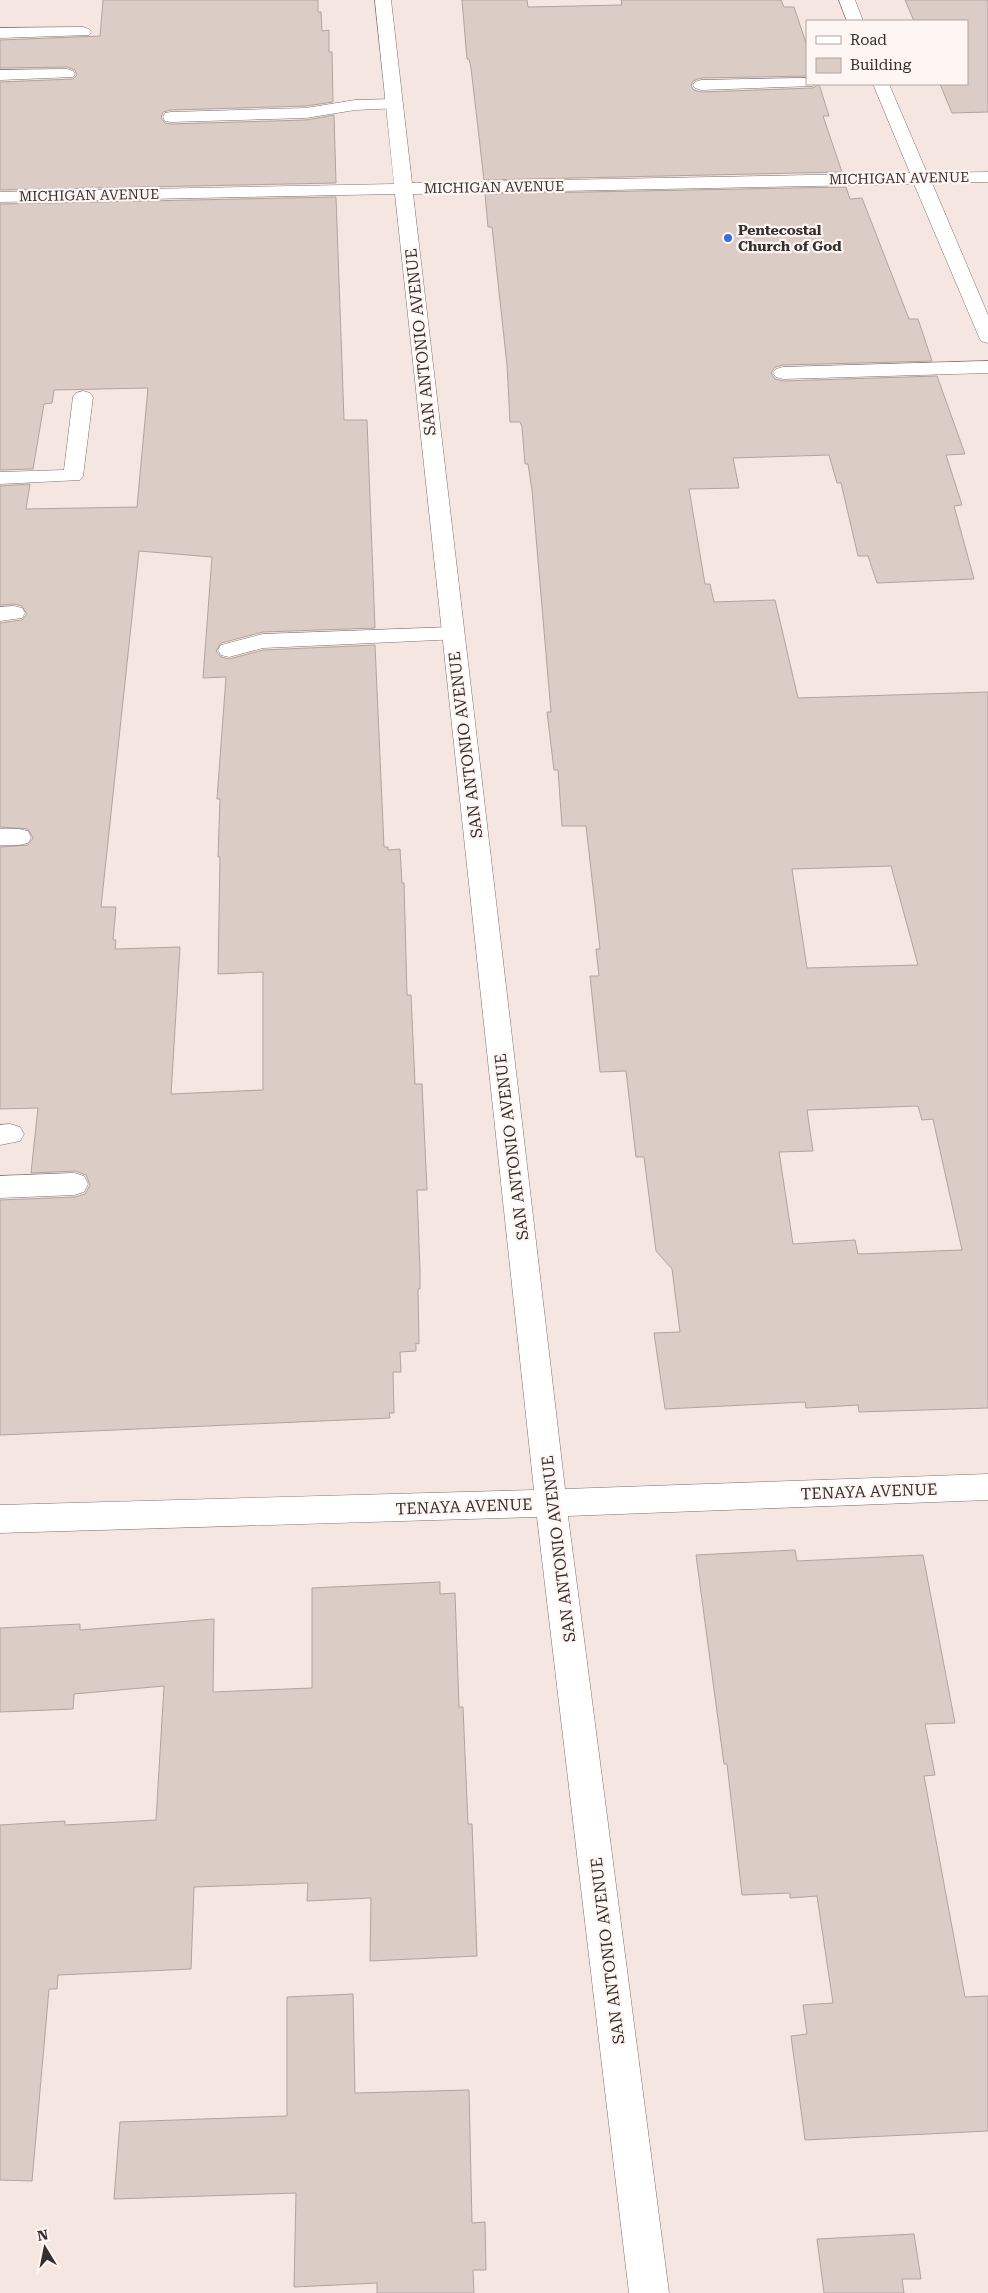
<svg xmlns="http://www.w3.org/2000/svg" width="988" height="2293" viewBox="0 0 988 2293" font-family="'Roboto Serif',serif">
	<rect width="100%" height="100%" fill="#f6e6e1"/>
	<path fill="#dbccc6" stroke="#b2a39e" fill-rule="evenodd" d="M103,0H318V12H321L322,31L329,30V52H332L333,102L306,106L171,110L163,112L161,118L165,123L171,124L306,120L334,115L336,183L0,190V82L73,79L77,75L75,70L67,67L0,68V40L100,36Z
		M462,0H527L528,7L622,5L621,0H781L784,7H794L807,46V76L701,78L693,81L691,86L694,90L701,92L813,88L819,84L829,116H823L842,172L484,180L471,68L469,59H467Z
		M905,0H988V112L952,113L940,84H967V21H914Z
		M846,187L850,199L862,198L909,319H918L932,361L783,365L775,367L771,373L775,379L783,381L937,376L965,454L946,455L962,505L954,506L974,579L877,583L868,556H858L841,483H837L829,455L733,458L739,488L689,489L705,584H710L714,602L775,600L798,698L988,692V1408L859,1412L858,1405L806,1408L805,1402L665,1409L654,1333L680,1332L672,1269L656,1251L644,1157H636L626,1071L600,1072L590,976H599L596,949H600L586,826H562L558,770H554L547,712H551L532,490L528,464H525L522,427L520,422H510L507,365L492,227H488L485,194ZM891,866L918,965L807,968L792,869ZM918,1106L922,1120L933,1119L962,1250L858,1254L855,1240L793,1244L779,1152L813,1151L807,1110Z
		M336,197L344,420H367L375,628L263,632L221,643L216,651L221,657L229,659L263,650L375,645L384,847H388V850L400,849L402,883H404L407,995H411L415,1084H422L427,1190H417L420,1270V1289H418L419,1344L416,1343V1351L400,1352L401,1372H393L394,1413H389L390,1418L0,1435V1200L75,1197L85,1194L90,1185L86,1175L75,1171L31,1173L38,1108L0,1109V847L28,845L33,838L28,829L0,827V623L22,620L27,614L22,606L14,604L0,605V486L30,484L26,509L137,507L148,388L54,390L52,403L44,404L33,469L0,470V204ZM139,551L212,557L203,678L226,677L217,799H220L218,857H220L218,974L263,972V1090L171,1094L180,947L115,949L116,940H113L116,907H101Z
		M795,1550L797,1561L923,1555L955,1723L925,1724L935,1775L924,1776L965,1997L988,1996V2131L805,2140L791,2036L807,2034L803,2005L833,2003L817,1896L790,1898V1893L742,1895L727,1764H724L696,1555Z
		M440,1582V1594L455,1593L459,1707H463L468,1824H472L477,1956L370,1961L371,1898L307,1901L308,1883L194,1887L191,1969L58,1975L57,1989H49L32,2181L0,2180V1825L65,1821V1825L156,1820L164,1686L74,1694L73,1709L0,1712V1628L80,1624V1630L214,1619L213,1692L312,1688V1588Z
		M353,1994L355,2093L469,2090L472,2223L485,2222L486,2270H473L474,2293H377V2283L294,2287L296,2193L114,2199L120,2122L287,2116V1997Z
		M914,2234L921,2279H902L904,2293H824L817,2239Z"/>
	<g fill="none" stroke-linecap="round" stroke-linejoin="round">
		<g stroke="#7f716c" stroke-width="1">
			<path id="lane" d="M83,27L89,29L91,32L89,35L0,38V28Z
				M67,69L73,71L75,74L73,77L0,80V70Z
				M807,78V84H815L813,86L701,90L695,88L693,85L695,82L701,80Z
				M395,99L401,100L403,104L401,108L355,110L306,118L171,122L165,121L163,117L165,113L171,112L306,108L355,100Z
				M988,361V373L783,379L776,377L773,373L776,369L783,367Z
				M83,391L90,393L93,397L83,476L80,480L0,484V472L64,470L73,397L76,393Z
				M14,606L22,608L25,613L22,618L0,621V607Z
				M452,627L460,629L463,634L460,639L263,648L229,657L221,655L218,650L221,645L263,634Z
				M0,829H19L28,831L31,837L28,843L19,845H0Z
				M10,1124L20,1127L24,1134L20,1141L0,1145V1125Z
				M74,1173L84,1176L88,1184L84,1192L74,1195L0,1198V1176Z"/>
		</g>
		<g stroke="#7f716c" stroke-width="1">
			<path id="street" d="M375,0H391L412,183L910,173L873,84H889L927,173L988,172V182L932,183L988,315V343L981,341L979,337L914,184L413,194L565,1489L988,1474V1500L568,1516L669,2293H629L537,1517L0,1533V1505L534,1490L395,194L0,202V192L394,184Z
				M839,0H855L863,21H847Z"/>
		</g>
		<use href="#lane" fill="#fff" fill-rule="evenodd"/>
		<use href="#street" fill="#fff" fill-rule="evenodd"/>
	</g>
	<circle fill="#396fde" stroke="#fff5f2" stroke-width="2" cx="728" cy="238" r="5"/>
	<g text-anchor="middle" stroke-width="4.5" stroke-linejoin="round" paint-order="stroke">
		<g font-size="14" fill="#352f2d" stroke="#fff5f2">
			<text transform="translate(899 178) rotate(-1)" y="5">MICHIGAN AVENUE</text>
			<text transform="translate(494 187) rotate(-1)" y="5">MICHIGAN AVENUE</text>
			<text transform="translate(89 195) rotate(-1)" y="5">MICHIGAN AVENUE</text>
		</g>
		<g font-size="14" font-weight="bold" fill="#352f2d" stroke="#fff5f2" text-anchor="start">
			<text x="738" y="235">Pentecostal<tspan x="738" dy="16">Church of God</tspan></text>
		</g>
		<g font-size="16" fill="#352f2d" stroke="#fff5f2">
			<text transform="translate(420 342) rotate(-96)" y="6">SAN ANTONIO AVENUE</text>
			<text transform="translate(465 745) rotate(-97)" y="6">SAN ANTONIO AVENUE</text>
			<text transform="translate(511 1147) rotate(-97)" y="6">SAN ANTONIO AVENUE</text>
			<text transform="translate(869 1491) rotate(-2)" y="6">TENAYA AVENUE</text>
			<text transform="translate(464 1506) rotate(-2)" y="6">TENAYA AVENUE</text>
			<text transform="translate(558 1549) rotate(-97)" y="6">SAN ANTONIO AVENUE</text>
			<text transform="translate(607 1951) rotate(-97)" y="6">SAN ANTONIO AVENUE</text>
		</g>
	</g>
	<rect x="806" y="20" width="162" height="65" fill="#fff5f2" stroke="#aea6a3"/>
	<rect x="816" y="36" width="25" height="8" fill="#ffffff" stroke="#aea6a3"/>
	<text x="850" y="45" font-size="15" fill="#352f2d">Road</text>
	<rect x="816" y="58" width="25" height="15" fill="#dbccc6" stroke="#aea6a3"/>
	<text x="850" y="70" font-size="15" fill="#352f2d">Building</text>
	<g transform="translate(45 2248) rotate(350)" stroke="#fff5f2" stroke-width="4" paint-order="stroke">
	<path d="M0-4L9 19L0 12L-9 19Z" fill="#352f2d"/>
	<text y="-8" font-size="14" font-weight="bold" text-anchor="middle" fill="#352f2d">N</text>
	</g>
</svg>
